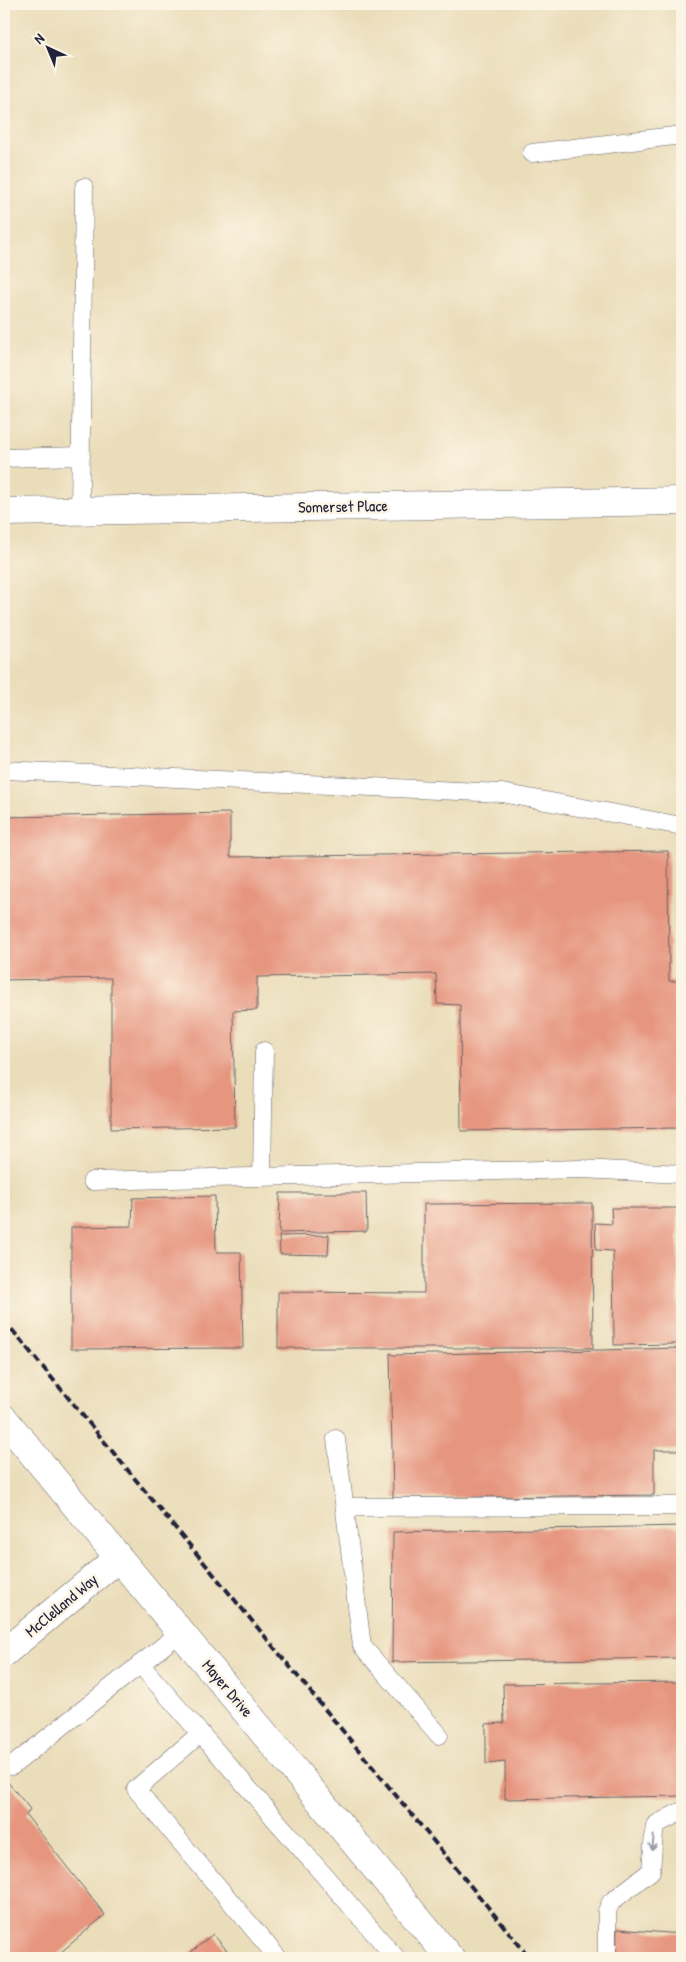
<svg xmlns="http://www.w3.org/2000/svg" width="686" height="1962" viewBox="0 0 686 1962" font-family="'Patrick Hand',sans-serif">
	<rect width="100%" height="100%" fill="#fcf5e5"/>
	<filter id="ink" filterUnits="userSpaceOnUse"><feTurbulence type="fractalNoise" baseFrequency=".02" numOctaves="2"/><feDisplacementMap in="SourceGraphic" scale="10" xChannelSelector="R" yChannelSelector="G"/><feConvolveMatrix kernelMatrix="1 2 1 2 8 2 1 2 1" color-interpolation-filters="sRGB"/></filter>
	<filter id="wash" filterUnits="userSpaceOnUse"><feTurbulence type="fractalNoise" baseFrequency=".0096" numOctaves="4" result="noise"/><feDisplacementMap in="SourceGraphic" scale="20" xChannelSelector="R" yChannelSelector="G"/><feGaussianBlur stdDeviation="1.12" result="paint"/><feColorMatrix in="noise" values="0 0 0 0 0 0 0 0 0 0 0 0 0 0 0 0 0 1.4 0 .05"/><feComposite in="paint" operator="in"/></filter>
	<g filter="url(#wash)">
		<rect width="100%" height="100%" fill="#eaddba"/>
		<g id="blocks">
			<path fill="#e6957f" d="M230,813V857L668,851L669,981H682V1128L461,1131L460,1005L437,1004L436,974L257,977V1010L233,1011L235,1127L111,1129V978L4,980V817Z
				M280,1193H366L367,1231L279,1233Z
				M215,1196L216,1252H241L243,1348L71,1349V1227L132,1226L133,1198Z
				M592,1203L593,1348H278V1292L424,1293V1204Z
				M611,1208H678V1344L614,1345L613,1251L596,1250L595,1223L612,1224Z
				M329,1235L328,1255L280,1254L279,1236Z
				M682,1348V1450H654V1495L393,1498L390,1353L393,1355Z
				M682,1526V1658L392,1662L393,1532Z
				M682,1682V1796L505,1799V1762L486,1764V1724L504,1723L503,1684Z
				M6,1780L30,1809L26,1815L105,1915L54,1958H4V1782Z
				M617,1929L682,1934V1958H616Z
				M213,1934L233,1958H184Z"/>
		</g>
	</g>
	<g filter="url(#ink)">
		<use href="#blocks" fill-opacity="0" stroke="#686367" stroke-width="1"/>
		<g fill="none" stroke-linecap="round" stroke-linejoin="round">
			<g stroke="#686367" stroke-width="19">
				<path id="service" d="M532,153L682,135
					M4,458L81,456
					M80,511L84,187
					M4,770L502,793L682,826
					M262,1177L264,1051
					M92,1181L581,1169L682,1174
					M336,1439L362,1646L439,1735
					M345,1507L682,1506
					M140,1664L396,1958
					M201,1733L136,1789L278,1958
					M12,1766L181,1632
					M607,1958V1911L611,1902L651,1871L654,1833L657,1824L682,1811"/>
			</g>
			<g stroke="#686367" stroke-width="29">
				<path id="minor" d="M4,512L682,501
					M4,1419L450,1958
					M4,1653L118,1558"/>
			</g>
			<use href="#service" stroke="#fff" stroke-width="18"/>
			<use href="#minor" stroke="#fff" stroke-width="28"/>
			<path stroke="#22223b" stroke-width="4" stroke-dasharray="8 4" stroke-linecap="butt" d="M4,1320L530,1958"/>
		</g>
		<defs><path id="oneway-shaft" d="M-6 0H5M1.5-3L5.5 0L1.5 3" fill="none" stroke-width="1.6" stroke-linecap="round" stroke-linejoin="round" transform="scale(1.25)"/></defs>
		<use stroke="#9c9ca7" href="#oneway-shaft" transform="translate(653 1843) rotate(95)"/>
	</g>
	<g text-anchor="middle" stroke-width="5" stroke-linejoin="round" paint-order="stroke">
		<g font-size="16" fill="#22223b" stroke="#fcf5e5">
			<text transform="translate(343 506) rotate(-1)" y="6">Somerset Place</text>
			<text transform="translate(61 1605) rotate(-40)" y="6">McClelland Way</text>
			<text transform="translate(228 1688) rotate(50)" y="6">Mayer Drive</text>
		</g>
	</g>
	<rect width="686" height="1962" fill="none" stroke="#fcf5e5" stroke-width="20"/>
	<g transform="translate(48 48) rotate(316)" stroke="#fcf5e5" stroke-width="4" paint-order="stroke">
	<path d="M0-4L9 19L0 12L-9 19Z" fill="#22223b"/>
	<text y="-8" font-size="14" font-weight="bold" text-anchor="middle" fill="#22223b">N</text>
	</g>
</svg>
